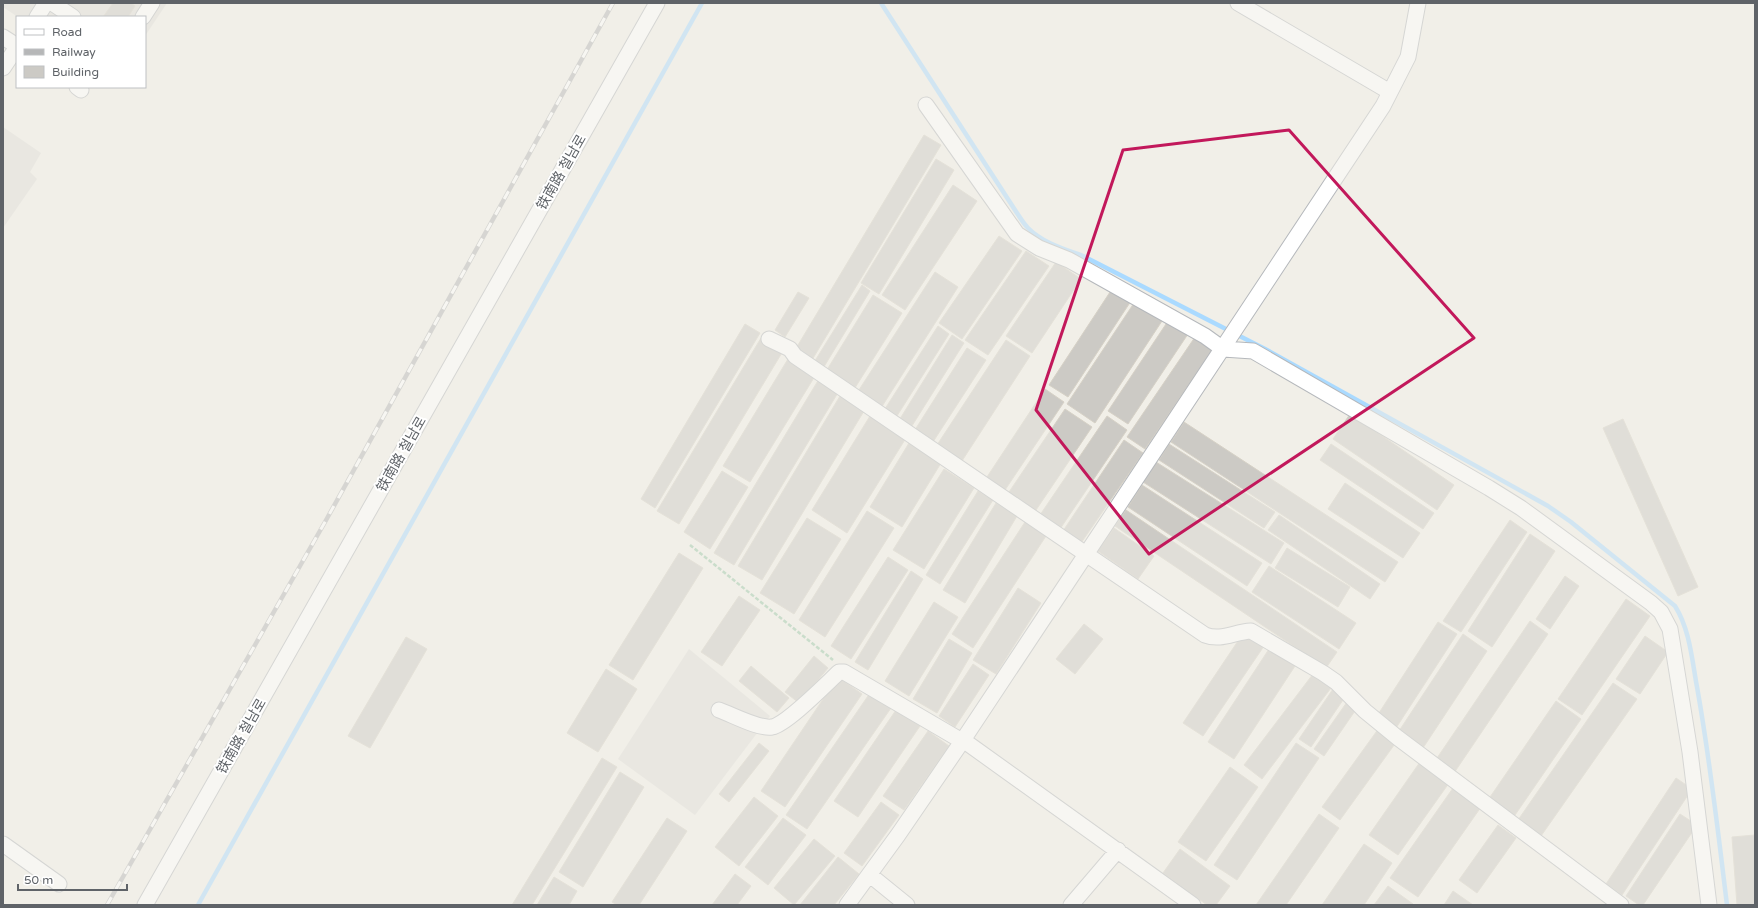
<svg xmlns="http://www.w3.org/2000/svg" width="1758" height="908" viewBox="0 0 1758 908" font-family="'Varela Round','Noto Sans SC','Noto Sans KR',sans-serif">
	<rect width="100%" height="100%" fill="#f1efe8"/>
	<path fill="#e0deda" d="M3,3H167L145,36V17H18L3,7Z
		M3,127L41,153L30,172L37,179L3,228Z
		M689,649L770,716L695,815L618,759Z"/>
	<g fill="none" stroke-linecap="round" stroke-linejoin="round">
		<path stroke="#aadaff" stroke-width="4.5" d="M881,3L1015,210C1019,216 1023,223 1028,228C1043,243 1064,249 1083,256L1265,349L1548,506L1571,522L1675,606C1690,630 1692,660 1697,687C1710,759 1718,832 1727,905
			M198,905L702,3"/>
	</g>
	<path fill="#cccac5" stroke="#d6d1c6" d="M113,3H131L135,6L128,17H103Z
		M924,135L941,145L812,360L795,350Z
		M936,159L954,170L879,294L861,283Z
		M953,185L977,201L905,310L882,295Z
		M999,236L1022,251L962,339L939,323Z
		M1026,251L1049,266L988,355L965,340Z
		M1056,262L1081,279L1032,353L1006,336Z
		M935,272L958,287L881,408L857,393Z
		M862,285L870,291L822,370L813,364Z
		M1112,289L1131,301L1068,397L1049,385Z
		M798,292L809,298L785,337L775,330Z
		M873,295L902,313L853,391L825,373Z
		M1134,303L1162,321L1095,423L1067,404Z
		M1168,321L1188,334L1128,424L1108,411Z
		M745,324L760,333L655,508L641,499Z
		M938,326L949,334L895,419L883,412Z
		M952,335L964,343L910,429L898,422Z
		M1195,337L1213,349L1145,449L1127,437Z
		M761,338L783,351L679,524L657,511Z
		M1006,340L1030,356L960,464L935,448Z
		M967,348L986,360L931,445L913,433Z
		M788,359L815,376L750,482L723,466Z
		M819,379L839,391L734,565L714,553Z
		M1045,389L1064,402L1003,493L985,480Z
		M840,396L864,411L762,580L738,566Z
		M1065,409L1092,427L1034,513L1007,495Z
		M1350,414L1454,485L1437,510L1333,439Z
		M870,416L906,438L847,533L812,510Z
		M1107,416L1127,430L1060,529L1040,515Z
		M1623,419L1698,587L1678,596L1603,428Z
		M1184,422L1398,562L1385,582L1171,442Z
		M1124,440L1143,453L1081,543L1063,531Z
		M909,443L941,463L902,527L870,507Z
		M1169,444L1275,512L1264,528L1159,460Z
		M1331,444L1434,513L1423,529L1320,460Z
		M1156,462L1284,543L1271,564L1143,482Z
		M944,469L974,488L924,569L893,550Z
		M722,471L748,487L710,549L684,532Z
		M1345,483L1420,533L1403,558L1328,509Z
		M1142,485L1262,563L1247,586L1128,507Z
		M978,491L993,500L940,584L926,575Z
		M996,503L1017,516L965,603L943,590Z
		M1126,510L1337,652L1326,668L1115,526Z
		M867,511L894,528L825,637L799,620Z
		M1279,515L1380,584L1370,599L1268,530Z
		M807,518L841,539L794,614L760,593Z
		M1510,520L1527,532L1461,632L1443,621Z
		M1025,522L1046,536L973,648L952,634Z
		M1114,528L1154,556L1138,579L1098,551Z
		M1530,534L1555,551L1492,647L1468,631Z
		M1287,548L1350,587L1338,607L1275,568Z
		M679,553L703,568L633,680L609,665Z
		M888,557L908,570L851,659L831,646Z
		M1269,566L1356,623L1339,649L1252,592Z
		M911,571L923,579L868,670L855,662Z
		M1565,576L1579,586L1550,629L1536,619Z
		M1018,588L1041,603L996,674L973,660Z
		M739,596L760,610L722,666L701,652Z
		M1626,599L1650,616L1582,715L1558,699Z
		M934,602L958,617L909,696L885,681Z
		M1530,621L1548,634L1454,773L1435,761Z
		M1438,622L1457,634L1396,728L1377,716Z
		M1084,624L1103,639L1075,674L1056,659Z
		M1244,632L1264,646L1203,736L1183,723Z
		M1463,634L1487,651L1421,751L1397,734Z
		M1645,636L1668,652L1640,694L1616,679Z
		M406,637L427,649L370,748L348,736Z
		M949,639L972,653L937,713L913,699Z
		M1271,646L1297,663L1234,759L1208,742Z
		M814,656L828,668L799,703L785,692Z
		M973,664L989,675L955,727L939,716Z
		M751,666L789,698L777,712L739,681Z
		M606,669L637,689L598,752L567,733Z
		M1313,674L1331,688L1262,779L1244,765Z
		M838,677L862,694L785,807L761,791Z
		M1613,683L1637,699L1541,836L1518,820Z
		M1333,689L1345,697L1311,747L1299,739Z
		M870,693L891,708L807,829L786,815Z
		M1556,701L1581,719L1513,818L1488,800Z
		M1347,702L1357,708L1324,756L1314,749Z
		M896,710L920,726L858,817L834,801Z
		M1379,728L1397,741L1340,820L1322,807Z
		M928,731L949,746L904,810L883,796Z
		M759,743L769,751L729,802L719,794Z
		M1296,743L1319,758L1237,880L1214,865Z
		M602,758L617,767L532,905H512Z
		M1420,762L1449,783L1398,855L1369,835Z
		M1230,767L1258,787L1206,861L1178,842Z
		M620,772L644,787L583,887L559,872Z
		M1676,778L1692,789L1622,895L1606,884Z
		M1453,788L1481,807L1418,897L1390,878Z
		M754,797L778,816L739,866L715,847Z
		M881,802L899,815L862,866L844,853Z
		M1319,814L1339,828L1286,905H1256Z
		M1680,814L1697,825L1643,905H1639L1626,896Z
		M667,818L687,831L639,905H617L612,902Z
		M783,818L806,835L768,885L745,867Z
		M1498,825L1516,838L1477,893L1459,880Z
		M1755,835V905H1737L1732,837Z
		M814,839L835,856L794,905L774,888Z
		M1364,844L1392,863L1364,905H1322Z
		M1180,849L1230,886L1216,905H1207L1163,873Z
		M838,857L859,874L834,905H800Z
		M735,874L751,886L737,905H712Z
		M554,877L577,891L569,905H537Z
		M1388,886L1413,904L1412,905H1374Z
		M1453,891L1473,905H1444Z"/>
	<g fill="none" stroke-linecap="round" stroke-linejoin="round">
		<g stroke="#b5b8bc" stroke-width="17">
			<path id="minor" d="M52,3L73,17
				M1238,3L1390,92
				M37,17L46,3
				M143,17L152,3
				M3,37L17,46
				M3,68L17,47
				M77,87L81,90
				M926,105L1017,234L1039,248L1069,260L1205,336L1223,349L1253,351L1489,488L1521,508L1651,603L1661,612L1670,629L1690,752L1709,905
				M769,339L790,349L795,356L1205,635C1221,641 1234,632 1251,631L1323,673L1336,682L1365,711L1398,738L1621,905
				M719,710C733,715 758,729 772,727C787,724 826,684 839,672H844L962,741
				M963,740L1193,905
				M3,844L59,884
				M870,875L907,905
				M145,905L657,3
				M847,905L898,835L963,740L1383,106L1408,57L1418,3
				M1071,905L1118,850"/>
		</g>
		<path stroke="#9cc7a9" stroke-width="2.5" stroke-dasharray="4 2" stroke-linecap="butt" d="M690,545L833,660"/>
		<use href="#minor" stroke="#fff" stroke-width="15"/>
		<g stroke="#b6b7b8" stroke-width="4.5">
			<path id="rail" d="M107,905L325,522L613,3"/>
		</g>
		<use href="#rail" stroke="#fff" stroke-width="3" stroke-dasharray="9" stroke-linecap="butt"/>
	</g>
	<path d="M0 0H1758V908H0ZM1289,130L1474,338L1149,554L1036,410L1123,150Z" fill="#f1efe8" fill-opacity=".55" fill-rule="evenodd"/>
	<path fill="none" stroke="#c2185b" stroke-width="3" stroke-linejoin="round" d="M1289,130L1474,338L1149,554L1036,410L1123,150Z"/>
	<g text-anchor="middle" stroke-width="4" stroke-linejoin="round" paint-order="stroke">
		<g font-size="14" fill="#5f6368" stroke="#fff">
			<text transform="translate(561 172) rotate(-60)" y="5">铁南路 철남로</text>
			<text transform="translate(401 454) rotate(-60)" y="5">铁南路 철남로</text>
			<text transform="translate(241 736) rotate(-60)" y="5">铁南路 철남로</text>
		</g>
	</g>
	<rect width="1758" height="908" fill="none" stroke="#5f6368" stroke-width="8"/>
	<rect x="16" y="16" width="130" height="72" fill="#ffffff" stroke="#bfc1c3"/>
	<rect x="24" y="29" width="20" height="6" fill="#ffffff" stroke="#bfc1c3"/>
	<text x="52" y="36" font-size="12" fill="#5f6368">Road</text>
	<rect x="24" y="49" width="20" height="6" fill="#b6b7b8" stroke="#bfc1c3"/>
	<text x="52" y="56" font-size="12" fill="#5f6368">Railway</text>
	<rect x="24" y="66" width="20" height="12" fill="#cccac5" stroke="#bfc1c3"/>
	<text x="52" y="76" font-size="12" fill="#5f6368">Building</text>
	<path d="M18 884v6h109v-6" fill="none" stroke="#5f6368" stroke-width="2"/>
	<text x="24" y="884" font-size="12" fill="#5f6368" stroke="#ffffff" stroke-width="3" paint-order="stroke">50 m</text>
</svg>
